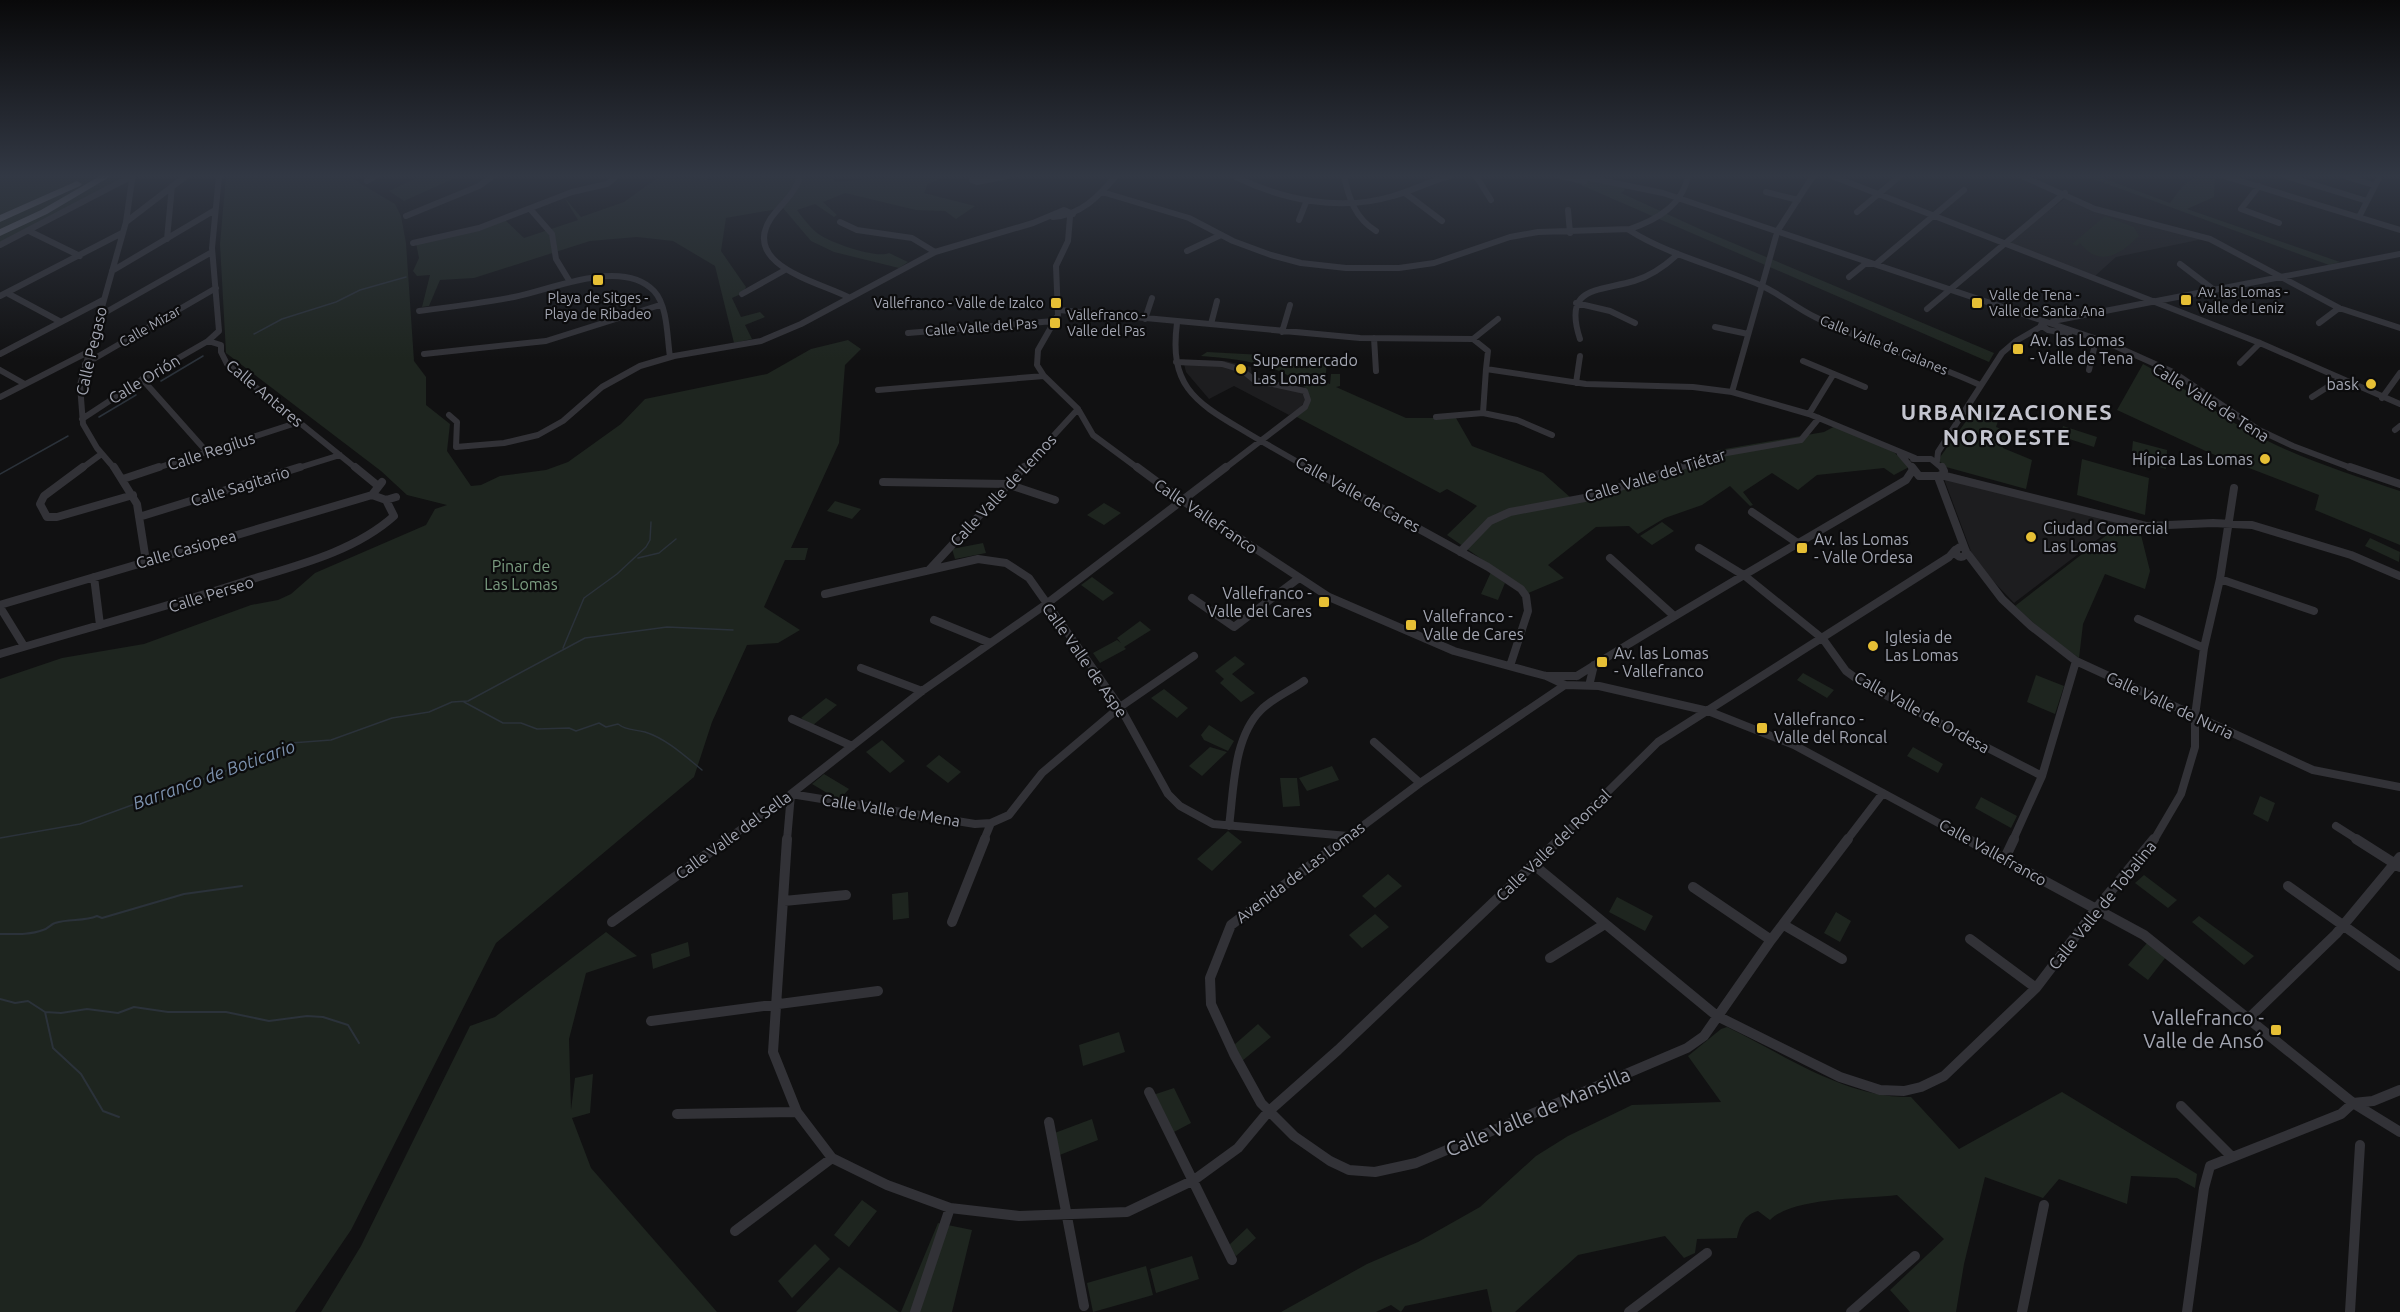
<svg xmlns="http://www.w3.org/2000/svg" width="2400" height="1312" viewBox="0 0 2400 1312" font-family="Ubuntu,sans-serif">
	<rect width="100%" height="100%" fill="#111112"/>
	<path fill="#1d1d1f" d="M2067,197L2095,210L2203,239L2116,257L2095,276L2008,242Z
		M1183,360L1225,361L1251,367L1252,377L1304,392L1305,401L1300,408L1289,415L1234,386L1209,399L1186,372Z
		M1947,472L2123,520L2014,603L1975,562L1944,479Z"/>
	<path fill="#1e251f" d="M0,176H124L74,206L0,242Z
		M226,176H348L395,204L401,216L406,243L414,361L426,377V405L450,424L447,451L471,486L481,485L500,476L546,470L568,462L621,424L645,399L767,374L811,349L848,340L861,349L845,365L839,443L791,548H808L805,560H785L764,607L800,630L778,643L747,645L712,722L694,777L496,943L351,1230L295,1312H0V679L62,658L144,644L251,605L278,600L291,594L315,573L426,525L435,509L447,505L407,495L381,471L226,353L220,244Z
		M421,176H459L404,201L389,191Z
		M660,176L700,180V176H707L708,180L748,176H804V179L833,178L835,182L907,176H946L928,184L924,193L975,206L956,219L945,211L916,210L845,193L823,202L837,215L834,217L815,204L797,210C803,218 811,229 820,235C832,243 877,259 889,253L908,262L899,268L834,252L811,241L783,208L726,218L721,251L746,287L743,293L732,298L741,317L760,312L765,317L745,325L752,339L734,343L715,266L673,241L637,237L590,241L474,278L440,280L429,306L422,307L430,275L417,276L413,271L419,258L416,243L505,220L524,238L578,220L564,197L581,217L624,202Z
		M1560,176H1595L1627,188L1621,193L1702,230L1994,353L1989,362Z
		M2085,176H2097L2170,203C2185,183 2187,176 2215,176L2214,197L2187,209L2340,262L2329,265Z
		M2105,216L2134,227L2139,236C2122,253 2100,269 2080,243L2077,246L2072,244Z
		M1207,352L1300,357L1327,363L1325,382L1330,384L1331,374H1340V386L1336,387L1406,418H1456L1472,446L1543,473L1571,498L1624,485L1719,450L1824,432L1839,424L1895,453L1909,467L1894,475L1884,468L1817,475L1798,490L1772,473L1743,492L1753,505L1750,506L1730,486L1702,505L1665,518L1638,534L1629,526L1596,527L1548,565L1564,578L1526,594L1513,581L1447,535L1477,506L1447,489L1440,493L1295,416L1306,409L1308,391C1282,363 1238,359 1201,356Z
		M2143,364C2179,382 2208,409 2243,428C2292,456 2346,473 2400,491V545L2315,510L2319,495L2210,453L2117,410Z
		M1977,406L2000,415L1996,427L2033,441L2031,446L2007,437L2003,448L2032,460L2026,489L1946,467L1938,460Z
		M2063,426L2097,437L2094,447L2060,436Z
		M2133,441L2167,450L2166,469L2131,459Z
		M2082,459L2149,478L2145,515L2077,495Z
		M835,501L861,509L852,519L827,511Z
		M1104,503L1121,513L1104,525L1087,515Z
		M2125,521L2138,523L2150,571L2145,589L2105,574L2083,624L2079,658L2048,636L2015,606Z
		M1662,522L1674,531L1652,545L1640,536Z
		M2370,538L2400,552L2399,562L2365,546Z
		M983,543L986,553L955,559L952,549Z
		M1491,572L1505,583L1498,600L1481,594Z
		M1092,577L1114,593L1103,601L1081,585Z
		M1140,621L1151,630L1124,647L1126,649L1100,663L1093,653L1117,640L1121,643L1117,638Z
		M1235,656L1245,664L1232,674L1255,693L1241,702L1220,683L1224,679L1215,671Z
		M1803,673L1834,690L1827,698L1797,680Z
		M2036,675L2064,686L2055,714L2027,702Z
		M1164,689L1188,708L1177,718L1151,698Z
		M826,698L837,705L812,726L801,718Z
		M1209,725L1234,741L1228,751L1204,740L1201,735Z
		M882,740L905,761L890,773L866,752Z
		M1210,747L1227,752L1202,776L1189,766Z
		M1913,747L1943,764L1938,773L1907,756Z
		M939,755L961,772L948,783L926,766Z
		M1332,766L1339,780L1307,791L1299,778Z
		M824,774L849,789L839,800L812,784Z
		M1280,778H1297L1300,806L1283,807Z
		M2260,796L2275,803L2268,822L2253,814Z
		M1981,797L2017,816L2011,828L1975,808Z
		M1228,831L1242,842L1212,871L1197,859Z
		M1388,874L1402,886L1375,908L1362,896Z
		M2144,875L2177,900L2168,908L2135,883Z
		M908,892L909,918L893,920L892,894Z
		M1617,897L1653,916L1645,931L1609,912Z
		M1836,912L1851,921L1840,942L1824,933Z
		M1375,914L1389,927L1362,948L1349,935Z
		M2199,916L2254,956L2244,965L2192,922Z
		M606,932L637,956L586,973L569,1039L571,1110L575,1078L593,1074L590,1113L572,1118L591,1168L717,1312H321L361,1246L470,1026L495,1017Z
		M688,942L690,956L653,969L651,954Z
		M2147,943L2166,957L2148,980L2128,965Z
		M1258,1024L1271,1037L1242,1061L1234,1045Z
		M1727,1027C1785,1055 1845,1098 1911,1097L1959,1149L2062,1092L2197,1174L2195,1188L2177,1178L2131,1176L2127,1204L2059,1179L2043,1198L1985,1177L1964,1264L1956,1312H1910L1890,1290L1944,1239L1897,1195C1864,1199 1793,1197 1770,1220L1758,1211C1744,1215 1740,1225 1737,1238L1697,1239L1695,1253L1684,1258L1665,1236L1578,1255L1515,1312H1492L1487,1289L1405,1306L1401,1312L1391,1305L1376,1312H1281L1367,1264L1418,1242L1480,1207L1536,1156L1568,1136L1632,1105L1721,1102L1688,1056L1721,1029Z
		M1119,1032L1125,1052L1083,1066L1079,1045Z
		M1174,1088L1191,1123L1172,1133L1153,1095Z
		M1092,1119L1098,1140L1057,1156L1052,1134Z
		M862,1200L877,1211L849,1247L834,1235Z
		M938,1223L972,1230L952,1312H901Z
		M1247,1228L1256,1238L1236,1256L1228,1246Z
		M815,1244L830,1259L792,1298L778,1281Z
		M1192,1256L1199,1279L1156,1293L1150,1269Z
		M1146,1266L1153,1295L1093,1312L1087,1283Z
		M839,1267L899,1312H796Z"/>
	<g fill="none" stroke-linecap="round" stroke-linejoin="round">
		<path stroke="#2b323a" stroke-width="1.5" d="M254,334L282,319L336,302L360,290L406,277
			M161,381L203,356
			M99,417L136,395
			M0,474L68,436
			M638,558L659,553L676,539
			M563,648L584,598L617,574L646,547L650,540L651,522
			M464,702L503,723H521L537,729L569,728L576,731L599,723L606,727L618,724C627,731 634,729 645,732C667,739 685,756 702,770
			M0,838L80,824L239,766L291,743L331,740L392,718L429,712L452,702L468,701L585,638L667,627L733,630"/>
		<path stroke="#2b323a" stroke-width="2" d="M0,934C14,934 30,935 43,930C48,929 51,924 55,923C70,918 83,922 97,916L102,918L184,894L242,886
			M0,999L15,1003L28,1001L45,1012L53,1048L81,1074L103,1111L119,1117
			M45,1012L61,1013L87,1009L118,1013L134,1007L168,1012H226L269,1021L307,1016L323,1017L348,1025L359,1043"/>
		<path stroke="#323237" stroke-width="6" d="M219,176L212,248L219,331L208,341L221,345V352L227,364L357,469
			M800,176C796,193 781,204 771,218C740,265 819,282 848,297
			M1234,176C1282,200 1340,212 1393,196C1412,191 1430,181 1450,176
			M1344,176C1349,199 1355,218 1376,231
			M1476,176L1491,200
			M1560,176L1585,181
			M1580,176L1663,193L2106,342L2173,372L2259,430L2293,446L2354,469
			M1832,176L2260,343L2400,404
			M2022,176L2095,209L2210,239L2339,308L2400,328
			M2224,176L2400,230
			M2286,176L2367,201
			M2344,176L2374,185
			M972,180H978L977,182Z
			M367,181L376,176
			M977,182L1008,176
			M2259,186L2241,209L2279,223
			M1102,192L1189,218L1233,241L1271,255L1301,263L1346,268H1399L1434,263L1510,237L1538,232L1630,229C1656,220 1682,206 1688,176
			M1766,192L1798,200
			M1405,193L1442,221
			M531,210L552,234L556,259L570,282
			M1568,210L1570,233
			M1857,212L1900,176
			M406,216L479,186L493,176
			M1053,217C1081,215 1098,197 1116,176
			M1070,217L1068,241L1056,266L1058,315L1038,350L1037,365L1044,376L1078,409L1093,435L1139,469
			M2359,217L2380,176
			M1299,220L1307,200
			M126,222L132,180
			M840,222L857,230L912,238L935,252
			M1629,230C1668,255 1717,266 1760,285C1779,293 1796,308 1815,317C1868,344 1926,360 1980,385
			M1778,230L1813,176
			M29,231L80,256
			M167,239L172,186
			M413,243L479,228L572,192L607,184L617,176
			M0,245L132,176V180
			M1187,251L1221,235
			M2180,264L2214,290
			M112,271L215,210
			M1849,277L1865,264H1876L1964,190
			M7,293L61,322
			M742,294L785,270
			M0,296L122,233
			M1576,303L1610,311L1635,323
			M1927,309L2065,193
			M1059,310L1360,338L1473,339L1488,351L1486,369L1586,384L1693,387L1732,392L1809,414L1915,458
			M419,311C451,307 483,303 514,297C551,290 622,257 654,291C668,306 667,338 670,357
			M99,316L212,252
			M1145,319L1152,298
			M2053,321L2400,254
			M1177,323C1169,384 1193,401 1241,429C1264,443 1287,456 1310,469
			M2319,323L2339,308
			M1211,324L1217,301
			M2041,325L2048,330L2069,334
			M1715,327L1748,334
			M1282,332L1290,305
			M908,333L1054,321
			M1374,338L1376,371
			M1473,339L1498,319
			M1580,339C1563,287 1595,292 1634,281C1651,276 1665,266 1678,254
			M0,354L103,300
			M424,354L546,341L660,305
			M1803,361L1865,387
			M1176,362L1222,364L1242,370L1254,380L1305,391L1308,400L1305,407L1224,469
			M2240,363L2260,343
			M85,364L216,288
			M1486,369L1483,413L1517,420L1552,435
			M0,370L23,383
			M2089,370L2096,340
			M142,379L207,452
			M1576,383L1580,356
			M878,390L1044,376
			M1732,392L1776,236
			M0,397L88,352
			M2312,397L2340,379
			M2382,398L2400,373
			M1809,414L1833,375
			M449,415L457,422L456,447L504,443L538,435L563,421L602,387L640,366L674,356L761,341L801,324L935,252L1033,223L1064,210L1073,214
			M1436,417L1483,413
			M82,419L149,375L208,341
			M2395,430L2400,426
			M1900,454L1913,469
			M1913,459H1931L1943,469
			M1937,461L1938,452L2002,353L2016,341L2042,326
			M81,469L100,455
			M115,469L97,448L83,424L80,385L126,222L186,176
			M154,469L299,422
			M295,469L340,455
			M1023,469L1078,409
			M1676,469L1721,454L1801,440L1819,418"/>
		<path stroke="#323237" stroke-width="8" d="M83,467L44,496L40,504L47,517H57L133,495
			M114,467L137,504L146,561
			M355,467L377,485
			M1137,467L1183,501L1329,597L1454,651L1546,676H1577
			M1307,467L1488,567L1521,589L1526,596L1528,611L1510,666
			M1912,467L1919,476H1940
			M1942,467L1944,471
			M2350,467L2400,484
			M1941,475L2146,526L2213,523L2252,525L2351,555L2400,576
			M1938,477L1965,549
			M123,479L159,467
			M382,482L372,495L386,500L396,497
			M883,482L1007,484L1055,500
			M1752,512L1799,544
			M139,517L300,467
			M1956 552a5 5 0 1 1 10 0a5 5 0 1 1-10 0Z
			M1699,548L1745,576L1823,639L1846,671L1864,684L2042,776
			M1460,552L1490,521L1510,512L1590,497L1680,467
			M1967,553L2002,599L2031,626L2076,661L2313,770L2400,787
			M1610,558L1673,615
			M929,570L1024,467
			M94,577L100,625
			M2220,579L2314,611
			M825,594L978,559L1006,563L1029,578L1120,707L1168,794L1180,806L1213,824L1348,836
			M1192,598L1234,627L1299,578
			M0,605L372,495
			M0,607L24,646
			M2138,619L2204,648
			M934,620L988,642
			M0,654C83,629 167,607 249,580C299,565 355,551 394,516L386,500
			M861,668L922,691
			M1546,676L1565,685L1599,686L1708,711L1794,745L1970,840
			M1577,676C1685,608 1796,545 1906,480L1912,471
			M1589,686L1594,665
			M792,719L852,746
			M1374,742L1420,783
			M1229,826C1234,789 1233,738 1261,710C1273,698 1290,691 1304,681
			M2336,826L2358,840
			M726,840L791,794L922,691L1045,605L1226,467
			M787,840L791,794L975,824L991,823L1009,815L1042,773L1120,707L1194,656
			M984,840L991,823
			M1344,840L1420,783L1565,685
			M1559,840L1658,742L1949,557L1955,550
			M1847,840L1883,793
			M2013,840L2042,776L2076,661
			M2154,840L2181,794L2195,747V716L2204,648L2220,579L2234,488"/>
		<path stroke="#323237" stroke-width="10" d="M787,839L773,1052L797,1112L832,1158L887,1185L950,1208L1019,1216L1127,1212L1194,1180L1238,1148L1268,1112L1338,1050L1560,839
			M1346,839L1231,925L1210,978L1211,1004L1234,1054L1261,1103L1294,1136L1330,1161L1349,1170L1375,1172L1416,1163L1687,1048L1704,1036L1771,940L1848,839
			M1967,839L2144,935L2353,1103L2400,1132
			M2356,839L2400,867
			M2005,858L2014,839
			M1534,865L1717,1016L1840,1077L1880,1090L1904,1091L1921,1087L1944,1076L2036,988L2096,909L2154,839
			M2288,886L2400,966
			M1693,887L1771,940
			M784,901L846,895
			M612,922L728,839
			M952,922L985,839
			M1784,925L1842,959
			M1970,939L2036,988
			M1550,958L1605,924
			M2249,1018L2336,934L2400,857
			M651,1021L878,991
			M1149,1092L1232,1260
			M2181,1106L2231,1156
			M677,1114L797,1112
			M1049,1122L1084,1306
			M735,1231L832,1158
			M915,1312L950,1208
			M1629,1312L1707,1253
			M1851,1312L1915,1256
			M2022,1312L2044,1205
			M2187,1312L2204,1188L2210,1166L2341,1114L2353,1103L2373,1101L2400,1090
			M2350,1312L2360,1145"/>
		<path fill="#5e6068" fill-rule="evenodd" d="M100,176H111L47,214L0,236V229L41,210Z
			M77,181L82,184L80,186L0,222V215Z"/>
	</g>
	<linearGradient id="sky" x2="0" y2="1"><stop stop-color="#09090a"/><stop offset="0.49" stop-color="#323844"/><stop offset="1" stop-color="#323844" stop-opacity="0"/></linearGradient>
	<rect width="2400" height="359" fill="url(#sky)"/>
	<g fill="#e6bf35" stroke="#0c0c0d" stroke-width="2">
		<rect x="592" y="274" width="12" height="12" rx="3"/>
		<rect x="2180" y="294" width="12" height="12" rx="3"/>
		<rect x="1050" y="297" width="12" height="12" rx="3"/>
		<rect x="1971" y="297" width="12" height="12" rx="3"/>
		<rect x="1049" y="317" width="12" height="12" rx="3"/>
		<rect x="2012" y="343" width="12" height="12" rx="3"/>
		<circle cx="1241" cy="369" r="6"/>
		<circle cx="2371" cy="384" r="6"/>
		<circle cx="2265" cy="459" r="6"/>
		<circle cx="2031" cy="537" r="6"/>
		<rect x="1796" y="542" width="12" height="12" rx="3"/>
		<rect x="1318" y="596" width="12" height="12" rx="3"/>
		<rect x="1405" y="619" width="12" height="12" rx="3"/>
		<circle cx="1873" cy="646" r="6"/>
		<rect x="1596" y="656" width="12" height="12" rx="3"/>
		<rect x="1756" y="722" width="12" height="12" rx="3"/>
		<rect x="2270" y="1024" width="12" height="12" rx="3"/>
	</g>
	<g text-anchor="middle" stroke-width="4.5" stroke-linejoin="round" paint-order="stroke">
		<g font-size="14" fill="#a3a6b2" stroke="#0c0c0d" text-anchor="start">
			<text x="2198" y="297">Av. las Lomas -<tspan x="2198" dy="16">Valle de Leniz</tspan></text>
			<text x="1989" y="300">Valle de Tena -<tspan x="1989" dy="16">Valle de Santa Ana</tspan></text>
			<text x="598" y="303" text-anchor="middle">Playa de Sitges -<tspan x="598" dy="16">Playa de Ribadeo</tspan></text>
			<text x="1044" y="308" text-anchor="end">Vallefranco - Valle de Izalco</text>
			<text x="1067" y="320">Vallefranco -<tspan x="1067" dy="16">Valle del Pas</tspan></text>
		</g>
		<g font-size="14" fill="#a3a6b2" stroke="#0c0c0d">
			<text transform="translate(150 326) rotate(-30)" y="5">Calle Mizar</text>
			<text transform="translate(981 327) rotate(-4)" y="5">Calle Valle del Pas</text>
			<text transform="translate(1884 345) rotate(22)" y="5">Calle Valle de Galanes</text>
		</g>
		<g font-size="16" fill="#a3a6b2" stroke="#0c0c0d" text-anchor="start">
			<text x="2030" y="346">Av. las Lomas<tspan x="2030" dy="18">- Valle de Tena</tspan></text>
			<text x="1253" y="366">Supermercado<tspan x="1253" dy="18">Las Lomas</tspan></text>
			<text x="2359" y="390" text-anchor="end">bask</text>
			<text x="2253" y="465" text-anchor="end">Hípica Las Lomas</text>
			<text x="2043" y="534">Ciudad Comercial<tspan x="2043" dy="18">Las Lomas</tspan></text>
			<text x="1814" y="545">Av. las Lomas<tspan x="1814" dy="18">- Valle Ordesa</tspan></text>
			<text x="1312" y="599" text-anchor="end">Vallefranco -<tspan x="1312" dy="18">Valle del Cares</tspan></text>
			<text x="1423" y="622">Vallefranco -<tspan x="1423" dy="18">Valle de Cares</tspan></text>
			<text x="1885" y="643">Iglesia de<tspan x="1885" dy="18">Las Lomas</tspan></text>
			<text x="1614" y="659">Av. las Lomas<tspan x="1614" dy="18">- Vallefranco</tspan></text>
			<text x="1774" y="725">Vallefranco -<tspan x="1774" dy="18">Valle del Roncal</tspan></text>
		</g>
		<g font-size="16" fill="#a3a6b2" stroke="#0c0c0d">
			<text transform="translate(91 351) rotate(-77)" y="6">Calle Pegaso</text>
			<text transform="translate(144 379) rotate(-31)" y="6">Calle Orión</text>
			<text transform="translate(265 393) rotate(40)" y="6">Calle Antares</text>
			<text transform="translate(2211 402) rotate(32)" y="6">Calle Valle de Tena</text>
			<text transform="translate(211 451) rotate(-18)" y="6">Calle Regilus</text>
			<text transform="translate(1655 475) rotate(-17)" y="6">Calle Valle del Tiétar</text>
			<text transform="translate(240 486) rotate(-17)" y="6">Calle Sagitario</text>
			<text transform="translate(1003 490) rotate(-47)" y="6">Calle Valle de Lemos</text>
			<text transform="translate(1358 494) rotate(29)" y="6">Calle Valle de Cares</text>
			<text transform="translate(1206 516) rotate(34)" y="6">Calle Vallefranco</text>
			<text transform="translate(186 549) rotate(-16)" y="6">Calle Casiopea</text>
			<text transform="translate(211 594) rotate(-17)" y="6">Calle Perseo</text>
			<text transform="translate(1085 660) rotate(55)" y="6">Calle Valle de Aspe</text>
			<text transform="translate(2170 705) rotate(25)" y="6">Calle Valle de Nuria</text>
			<text transform="translate(1922 712) rotate(29)" y="6">Calle Valle de Ordesa</text>
			<text transform="translate(891 810) rotate(9)" y="6">Calle Valle de Mena</text>
			<text transform="translate(733 835) rotate(-36)" y="6">Calle Valle del Sella</text>
			<text transform="translate(1553 845) rotate(-44)" y="6">Calle Valle del Roncal</text>
			<text transform="translate(1993 852) rotate(29)" y="6">Calle Vallefranco</text>
			<text transform="translate(1300 872) rotate(-37)" y="6">Avenida de Las Lomas</text>
			<text transform="translate(2102 905) rotate(-51)" y="6">Calle Valle de Tobalina</text>
		</g>
		<g font-size="16" fill="#7b9c81" stroke="#0c0c0d">
			<text x="521" y="572">Pinar de<tspan x="521" dy="18">Las Lomas</tspan></text>
		</g>
		<g font-size="18" font-style="italic" fill="#7b90ac" stroke="#0c0c0d">
			<text transform="translate(214 775) rotate(-20)" y="6">Barranco de Boticario</text>
		</g>
		<g font-size="20" fill="#a3a6b2" stroke="#0c0c0d" text-anchor="end">
			<text x="2264" y="1025">Vallefranco -<tspan x="2264" dy="23">Valle de Ansó</tspan></text>
		</g>
		<g font-size="20" fill="#a3a6b2" stroke="#0c0c0d">
			<text transform="translate(1538 1112) rotate(-23)" y="7">Calle Valle de Mansilla</text>
		</g>
		<g font-size="22" font-weight="bold" letter-spacing="1.5" fill="#c4c5cf" stroke="#0c0c0d">
			<text x="2007" y="420">URBANIZACIONES<tspan x="2007" dy="25">NOROESTE</tspan></text>
		</g>
	</g>
</svg>
